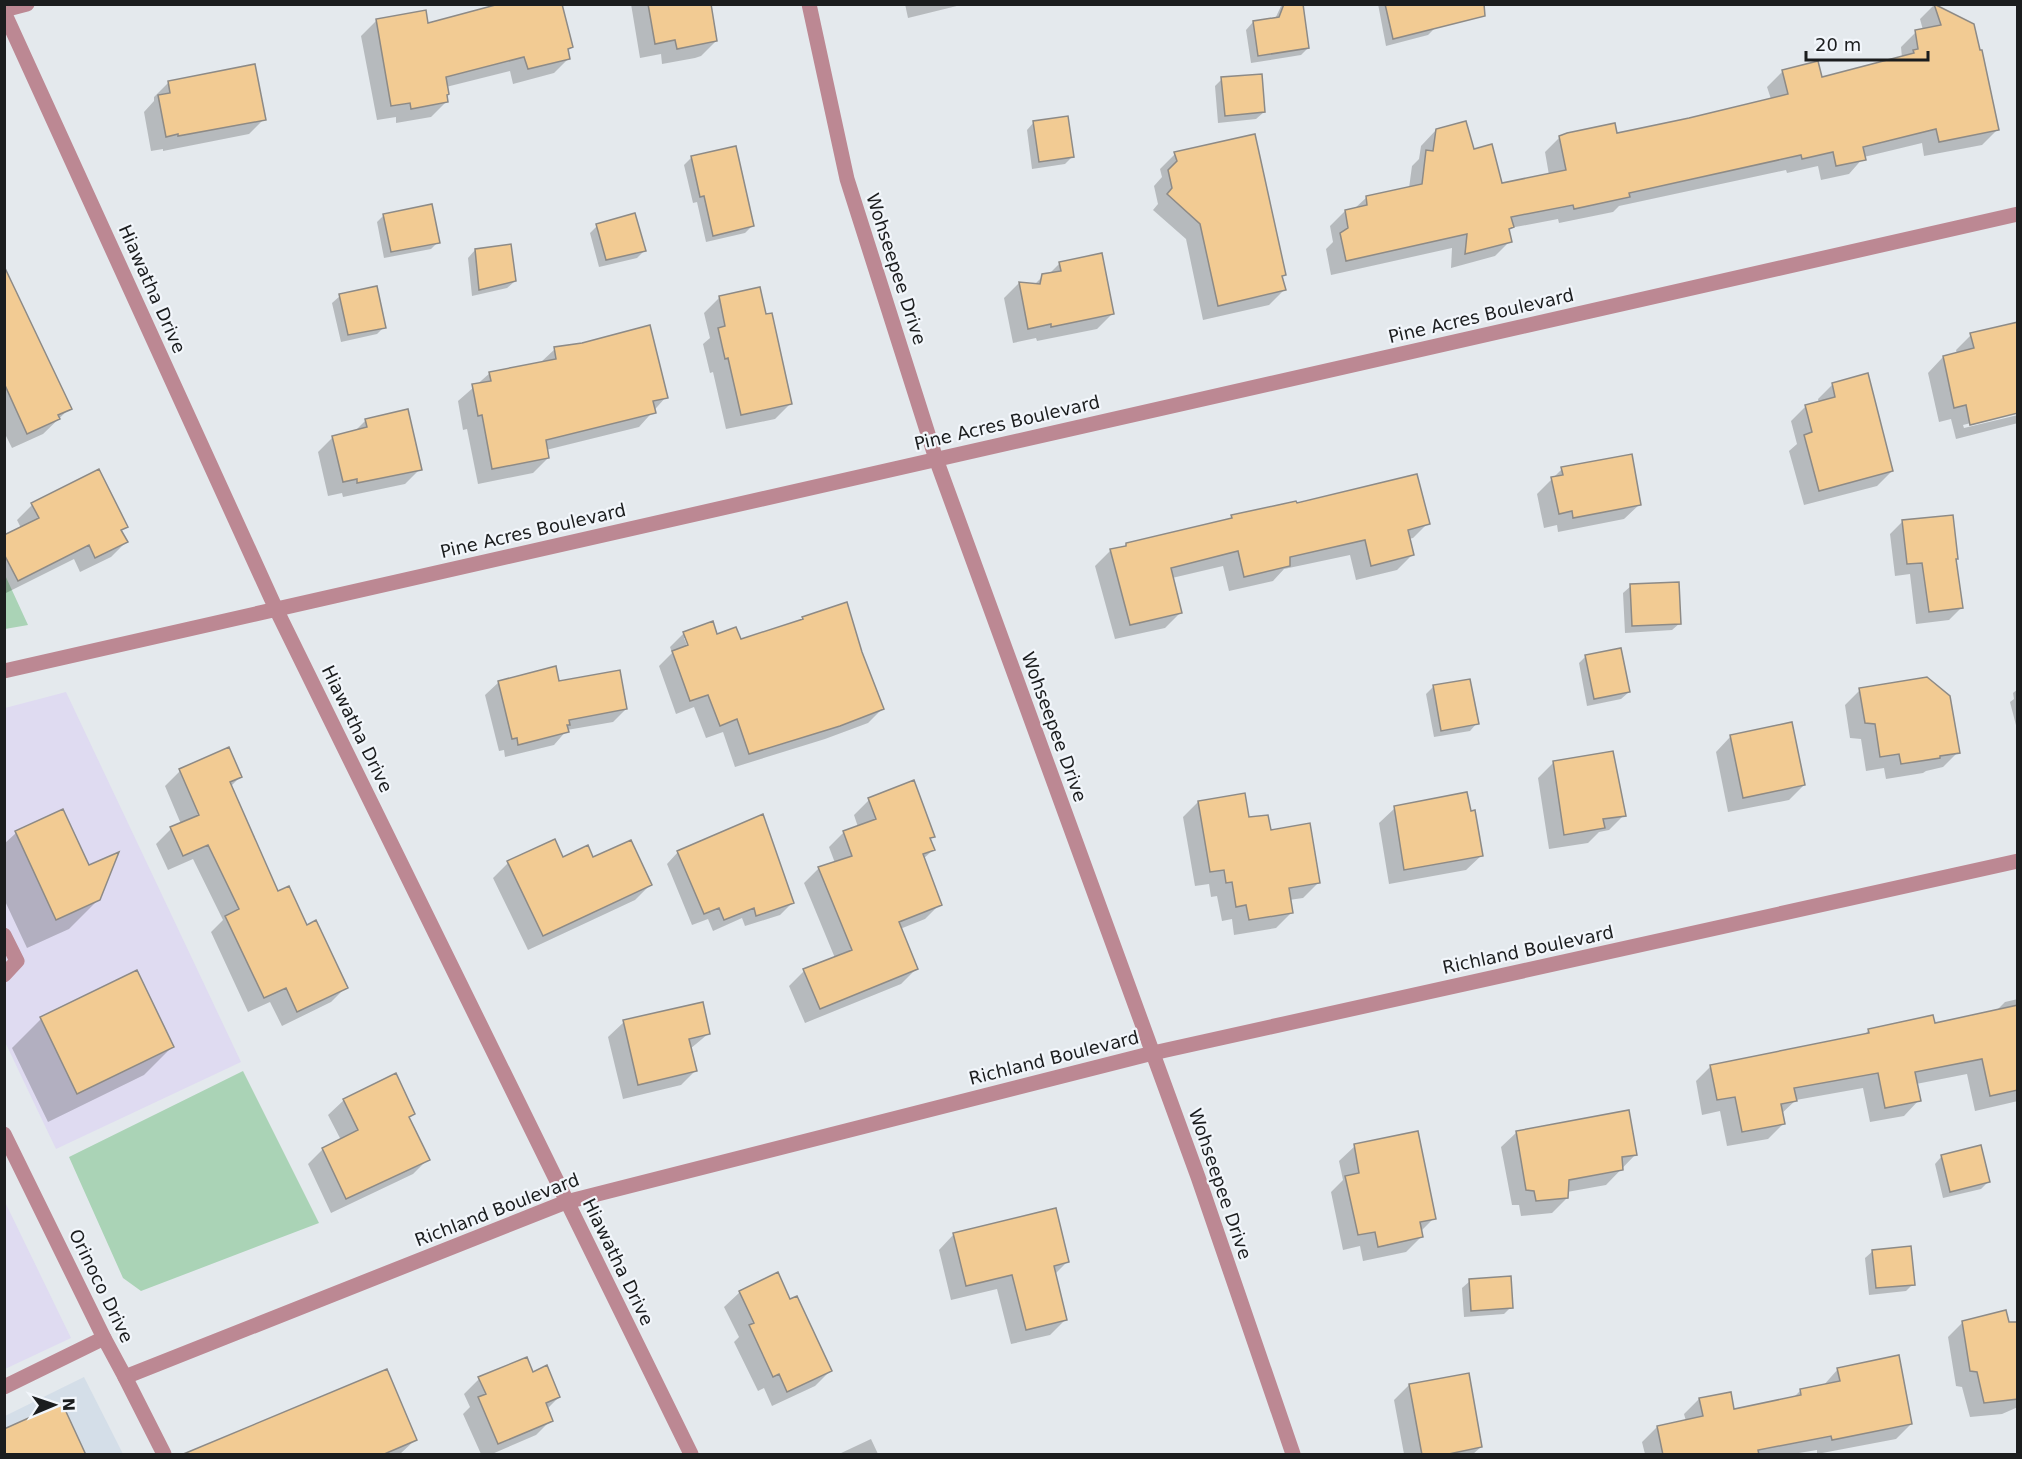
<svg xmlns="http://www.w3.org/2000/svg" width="2022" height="1459" viewBox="0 0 2022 1459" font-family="'DejaVu Sans',sans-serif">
	<rect width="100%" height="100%" fill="#e4e9ed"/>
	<path fill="#dfdbf1" d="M66,692L241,1062L56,1149L5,1042V708Z
		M5,1202L71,1338L5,1369H4Z"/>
	<path fill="#d4dee8" d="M84,1377L123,1454H5V1416Z"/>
	<path fill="#aad3b6" d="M5,575L28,625L5,629Z
		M243,1071L319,1223L141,1291L123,1278L69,1157Z"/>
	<path fill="#0003" fill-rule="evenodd" d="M631,4H709L716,41L701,56L695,58L662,64L661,54L640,58Z
		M905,4H965L908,18Z
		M1282,4H1301L1308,48L1301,55L1251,63L1246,30L1253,22L1275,19Z
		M1378,4H1429L1435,28L1428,35L1386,46Z
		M1934,5L1973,25L1997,130L1982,145L1924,156L1922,143L1864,157L1849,174L1821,180L1818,166L1787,173L1786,170L1619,206L1613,212L1559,223L1558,219L1510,228L1508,231L1510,241L1495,256L1451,268L1452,248L1331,275L1326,249L1333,242L1330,226L1345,211L1354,209L1367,197L1409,188L1412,166L1419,159L1421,146L1436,130L1473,151L1501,185L1549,175L1545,152L1560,137L1616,135L1771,99L1767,87L1782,72L1821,78L1902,58L1901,47L1916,32L1923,30L1920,19Z
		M376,21L427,25L571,47L567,51L569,58L554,73L513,84L510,71L446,87V102L431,117L396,123V117L377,120L361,36Z
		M1222,79L1264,112L1256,119L1218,123L1215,86Z
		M169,82L264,119L249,134L163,151V149L151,151L144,112L154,101V97Z
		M1034,122L1073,156L1065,164L1032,169L1027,130Z
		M1175,154L1285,274L1281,278L1284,290L1269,305L1203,320L1186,239L1153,210L1158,204L1154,186L1162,177L1160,169Z
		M692,157L752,226L745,233L706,242L697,202L693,203L684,165Z
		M384,215L438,242L431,249L384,258L377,222Z
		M597,226L644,251L637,258L599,267L590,233Z
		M475,250L515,281L507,288L472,296L468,258Z
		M1060,263L1112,314L1097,329L1037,341L1036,338L1013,343L1004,298L1019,283L1034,285L1043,276L1048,275Z
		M4,269L70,408L43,434L12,448L4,432Z
		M340,296L384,327L377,334L341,342L332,303Z
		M719,298L765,316L790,404L775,419L726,429L713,372L710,373L703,344L710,338L704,313Z
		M1971,335L2018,411L1963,425L1964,428L2018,415V423L1956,439L1951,419L1939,422L1928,373L1943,357L1957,354L1956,350Z
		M555,349L666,397L639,427L546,450L548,458L533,473L478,484L467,429L463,430L458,401L490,373L540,363Z
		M1833,384L1892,471L1877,486L1804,505L1789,451L1797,444L1791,421L1806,406L1819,403L1818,399Z
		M366,420L420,469L405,484L343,497L342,493L328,496L318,452L333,437L355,431Z
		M1562,469L1640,504L1624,519L1558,532L1557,525L1544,528L1537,494Z
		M98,471L126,526L121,532L126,542L111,557L80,572L74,559L4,594V537L21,528L17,520L32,505Z
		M1232,517L1428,523L1413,538L1409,539L1412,555L1397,570L1356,580L1350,555L1284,569L1273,581L1229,591L1223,566L1172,578L1180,613L1165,628L1115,639L1095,566L1110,551L1123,548L1126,545L1228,521Z
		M1903,521L1955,560L1961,608L1949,620L1916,624L1910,574L1895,576L1890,534Z
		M1631,586L1680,623L1672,630L1625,633L1623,593Z
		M803,618L861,652L882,709L868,723L825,739L735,767L723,732L706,738L694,707L676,714L659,666L672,653L670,647L684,633L740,641L799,622ZM684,638H688L690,652Z
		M1586,656L1629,692L1621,699L1587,706L1579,663Z
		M499,682L558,683L626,709L613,722L567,730L554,745L505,757L504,750L499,751L485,695Z
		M1433,687L1477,723L1470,731L1434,737L1426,694Z
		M2018,689V733L2010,702L2014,699L2013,693Z
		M1860,690L1958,752L1943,767L1926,771L1923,773L1886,779L1884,768L1866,771L1861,739L1850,738L1845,705Z
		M1731,736L1804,785L1789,800L1728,812L1716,752Z
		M1553,763L1624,815L1609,830L1599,832L1588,843L1549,849L1538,778Z
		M180,771L241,776L230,787L277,893L306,927L346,987L331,1002L282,1026L270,1002L248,1012L211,932L223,920L193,859L168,870L156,844L171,829L181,824L165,786Z
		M869,800L933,837L929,840L933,850L923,859L940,904L925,919L900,929L916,969L901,984L805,1023L789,986L804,971L835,958L804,883L819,868L835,863L829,847L844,832L858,827L854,815Z
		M1198,802L1248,819L1318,883L1303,898L1289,900L1291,913L1276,928L1234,935L1232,919L1222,921L1217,896L1211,897L1209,884L1195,886L1183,817Z
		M1395,808L1482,855L1466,870L1389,884L1379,823Z
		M16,833L99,899L69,929L27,948L4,899V844Z
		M678,852L792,903L780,915L745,926L742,918L713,931L708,919L692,925L667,864Z
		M562,859H593L650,885L635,900L528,950L493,878L508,863Z
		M2018,999V1101L1975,1111L1967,1074L1916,1084L1919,1100L1904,1116L1870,1122L1863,1088L1796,1100L1781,1114L1783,1124L1768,1139L1727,1146L1720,1111L1702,1115L1696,1081L1711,1066L1863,1036L1869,1030L1934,1025L1995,1012L2005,1002Z
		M41,1019L173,1046L144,1075L48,1122L12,1048Z
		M624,1022L708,1034L690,1049L696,1070L681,1085L623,1099L608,1037Z
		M344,1100L413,1114L408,1119L428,1159L413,1174L331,1213L308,1164L323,1149L341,1140L328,1115Z
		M1517,1132L1636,1154L1606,1185L1567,1192V1198L1552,1213L1521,1216L1519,1205H1512L1501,1147Z
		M1355,1146L1434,1218L1420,1232L1421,1237L1406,1252L1363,1261L1360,1246L1343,1250L1331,1192L1343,1180L1339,1161Z
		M1942,1156L1988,1182L1981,1189L1943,1198L1935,1164Z
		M954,1234L1067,1262L1054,1275L1065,1320L1050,1335L1011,1344L997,1289L951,1300L939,1250Z
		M1873,1251L1913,1284L1906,1291L1869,1295L1865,1258Z
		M1470,1281L1511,1307L1504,1314L1464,1317L1462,1288Z
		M740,1292L789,1301L830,1371L815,1386L772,1406L764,1388L758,1391L734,1342L739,1337L724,1307Z
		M1963,1322L2018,1323V1407L2002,1414L1970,1417L1962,1387L1956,1386L1948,1337Z
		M1838,1369L1911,1424L1896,1439L1817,1454V1450L1793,1454H1645L1642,1442L1657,1427L1686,1421L1684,1414L1699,1399L1733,1410L1793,1398L1801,1390L1823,1386Z
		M532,1374L559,1397L547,1409L551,1420L536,1435L492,1454H481L463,1414L470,1407L464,1394L479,1379Z
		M1409,1385L1481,1447L1473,1454H1404L1394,1400Z
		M871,1439L878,1454H839Z
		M415,1440L400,1454H209Z"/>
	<path fill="#f2cb93" stroke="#8d8a86" stroke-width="1.5" d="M499,4H562L573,47L568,49L570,59L528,69L524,57L446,77L449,94L447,95L448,102L411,109L410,103L391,106L376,19L426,10L428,23Z
		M648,4H711L717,41L677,49L675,40L655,44Z
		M1284,4H1303L1309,48L1258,56L1253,21L1279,17Z
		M1385,4H1484L1485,16L1393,39Z
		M1934,4L1974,24L1980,50H1982L1999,130L1939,142L1936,129L1863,147L1866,160L1836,166L1833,152L1802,159L1801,155L1629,193L1630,197L1574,209L1573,205L1511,217L1514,227L1509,229L1512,242L1465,254L1467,234L1346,261L1340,233L1348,228L1345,210L1367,205L1366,196L1422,184L1426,150L1433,151L1436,129L1466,121L1474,149L1492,144L1502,183L1566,170L1559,136L1567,133L1615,123L1617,133L1689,118L1788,94L1782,70L1818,61L1822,77L1914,53L1913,50L1918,49L1915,30L1941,25Z
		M255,64L266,120L178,136V134L166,137L158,95L170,93L168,81Z
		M1262,74L1265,112L1225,116L1221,77Z
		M1068,116L1074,157L1039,162L1033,121Z
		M1255,134L1286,275L1282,276L1286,290L1218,306L1200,224L1167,194L1172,188L1168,170L1177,161L1174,152Z
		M736,146L754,226L713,236L704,196L700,197L691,156Z
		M432,204L440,243L391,252L383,214Z
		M635,213L646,251L606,260L596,224Z
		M511,244L516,281L479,290L475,249Z
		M1102,253L1114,314L1051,327V324L1028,329L1019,282L1040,284L1042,274L1061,271L1059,262Z
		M4,266L72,409L58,415L60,419L27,434L4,383Z
		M377,286L386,328L348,335L339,294Z
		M760,287L766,314L772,313L792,404L741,415L728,358L725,359L718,328L725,326L719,296Z
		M2018,322V413L1970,425L1966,405L1954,408L1943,356L1974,348L1970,333Z
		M650,325L668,398L653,401L656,413L546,440L549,458L492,469L482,415L478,416L472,384L491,381L489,372L556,359L554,347L582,343Z
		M1868,373L1893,471L1819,491L1804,435L1812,432L1805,405L1835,397L1832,383Z
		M408,409L422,470L357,483V479L343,482L332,436L367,427L365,419Z
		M1632,454L1641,505L1573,518L1572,511L1559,514L1551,477L1563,475L1561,467Z
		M99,469L128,527L121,530L128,542L95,558L89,545L18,581L4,554V535L39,518L31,503Z
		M1417,474L1430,524L1408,530L1414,555L1371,566L1365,540L1290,557V566L1244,577L1238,551L1171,568L1182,613L1130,625L1110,549L1126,546V543L1232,518L1231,515L1278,505L1296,501L1297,503Z
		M1953,515L1958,559H1956L1963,608L1929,612L1922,563L1907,564L1902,520Z
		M1679,582L1681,624L1632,626L1630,584Z
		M847,602L862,652L884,709L840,726L749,754L737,719L720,726L708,695L690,701L672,651L688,645L683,632L713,621L717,634L736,627L741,639L803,619L802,617Z
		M1621,648L1630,692L1594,699L1585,655Z
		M556,666L559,681L620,670L627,709L569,720L570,725H567L569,732L518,745L517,738L512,739L498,681Z
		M1927,677L1950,696L1960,753L1940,756V758L1901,764L1899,754L1880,757L1875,724L1865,723L1859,688Z
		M1470,679L1479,724L1441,731L1433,685Z
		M1792,722L1805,785L1743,798L1730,735Z
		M229,747L242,777L230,782L278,891L289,886L307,925L316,920L348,988L297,1012L286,988L264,998L225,916L239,909L208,845L183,856L170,827L199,815L179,769Z
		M1613,751L1626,816L1603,819L1605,828L1564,835L1553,761Z
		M914,780L935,837L930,838L935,850L923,854L942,905L899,922L918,969L820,1009L803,969L852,950L818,867L852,856L843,831L876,819L868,798Z
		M1467,792L1471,811L1475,810L1483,856L1404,870L1394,806Z
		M1245,793L1249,817L1268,815L1271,830L1310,823L1320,883L1289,888L1293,913L1249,920L1246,905L1236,907L1232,882L1226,883L1224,870L1210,872L1198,801Z
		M63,809L89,865L119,852L100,900L56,920L15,831Z
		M763,814L794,903L756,916L754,908L724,920L719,908L704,914L677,851Z
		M555,839L563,857L588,845L593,857L631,840L652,885L543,936L507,861Z
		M137,970L174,1047L77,1094L40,1017Z
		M703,1002L710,1034L689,1039L697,1071L638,1085L623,1020Z
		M2018,1005V1090L1990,1096L1982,1059L1915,1072L1921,1101L1885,1108L1878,1073L1794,1088L1797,1101L1781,1104L1785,1124L1742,1132L1735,1097L1717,1100L1710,1065L1869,1033L1868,1029L1933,1015L1935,1023Z
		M396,1073L415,1114L409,1117L430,1160L346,1199L322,1148L358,1130L343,1099Z
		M1629,1110L1637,1155L1622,1157L1623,1170L1569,1180L1568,1198L1536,1201L1534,1191L1526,1190L1516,1131Z
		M1418,1131L1436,1219L1420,1222L1423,1237L1378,1247L1375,1232L1358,1235L1345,1176L1359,1173L1354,1144Z
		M1981,1145L1990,1182L1950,1192L1941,1155Z
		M1056,1208L1069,1262L1054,1266L1067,1320L1026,1330L1012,1275L966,1286L953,1233Z
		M1911,1246L1915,1285L1876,1288L1872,1250Z
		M778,1272L790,1299L797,1296L832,1371L787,1392L779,1374L773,1377L749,1325L754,1323L739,1291Z
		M1511,1276L1513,1308L1471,1311L1469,1279Z
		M2006,1310L2009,1322H2018V1399L1984,1403L1977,1372L1970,1371L1962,1321Z
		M1899,1355L1912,1424L1832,1440L1831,1436L1758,1450L1759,1455H1663L1657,1426L1703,1416L1699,1398L1731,1392L1734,1409L1801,1395L1800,1389L1840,1381L1837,1368Z
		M527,1357L533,1372L547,1365L560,1397L546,1403L553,1421L498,1444L478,1397L486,1394L478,1377Z
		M387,1369L417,1440L382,1455H181Z
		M1469,1373L1482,1447L1444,1455H1422L1409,1384Z
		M62,1403L86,1455H4V1429Z"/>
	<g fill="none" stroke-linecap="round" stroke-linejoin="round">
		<path stroke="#bc8893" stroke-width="15" d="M4,935L17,961L4,975"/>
		<path stroke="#bc8893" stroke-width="15" d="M809,4L847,179L936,459L1198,1177L1293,1454
			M4,12L276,609L691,1454
			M4,671L2018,214
			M125,1377L566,1202L1153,1053L2018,861
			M4,1387L104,1338"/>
		<path stroke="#bc8893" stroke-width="15" d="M4,10L27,4
			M4,1134L104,1338L125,1377L164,1454"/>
	</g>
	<g text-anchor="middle" stroke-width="4.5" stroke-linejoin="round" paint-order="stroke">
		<g font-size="18" fill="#1b1d1e" stroke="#f2f6fb">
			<text transform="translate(896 269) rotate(72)" y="6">Wohseepee Drive</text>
			<text transform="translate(152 289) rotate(66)" y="6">Hiawatha Drive</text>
			<text transform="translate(1481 316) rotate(-13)" y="6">Pine Acres Boulevard</text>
			<text transform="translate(1007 423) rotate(-13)" y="6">Pine Acres Boulevard</text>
			<text transform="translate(533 531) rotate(-13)" y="6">Pine Acres Boulevard</text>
			<text transform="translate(1054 727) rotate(70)" y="6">Wohseepee Drive</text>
			<text transform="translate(357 729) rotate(64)" y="6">Hiawatha Drive</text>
			<text transform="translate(1528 950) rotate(-12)" y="6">Richland Boulevard</text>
			<text transform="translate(1054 1058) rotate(-14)" y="6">Richland Boulevard</text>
			<text transform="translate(1220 1184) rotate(71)" y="6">Wohseepee Drive</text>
			<text transform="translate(497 1210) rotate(-21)" y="6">Richland Boulevard</text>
			<text transform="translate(618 1262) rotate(64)" y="6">Hiawatha Drive</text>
			<text transform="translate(101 1286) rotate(64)" y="6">Orinoco Drive</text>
		</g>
	</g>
	<rect width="2022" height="1459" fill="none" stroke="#1b1d1e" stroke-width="12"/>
	<g transform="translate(54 1405) rotate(88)" stroke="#f2f6fb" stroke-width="4.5" paint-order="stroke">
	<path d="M0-4.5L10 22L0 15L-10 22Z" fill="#1b1d1e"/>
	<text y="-9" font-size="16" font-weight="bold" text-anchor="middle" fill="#1b1d1e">N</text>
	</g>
	<path d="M1806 51v9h122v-9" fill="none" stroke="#1b1d1e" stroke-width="3"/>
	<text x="1815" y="51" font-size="18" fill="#1b1d1e" stroke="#f2f6fb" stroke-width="4.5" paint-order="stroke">20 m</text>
</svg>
